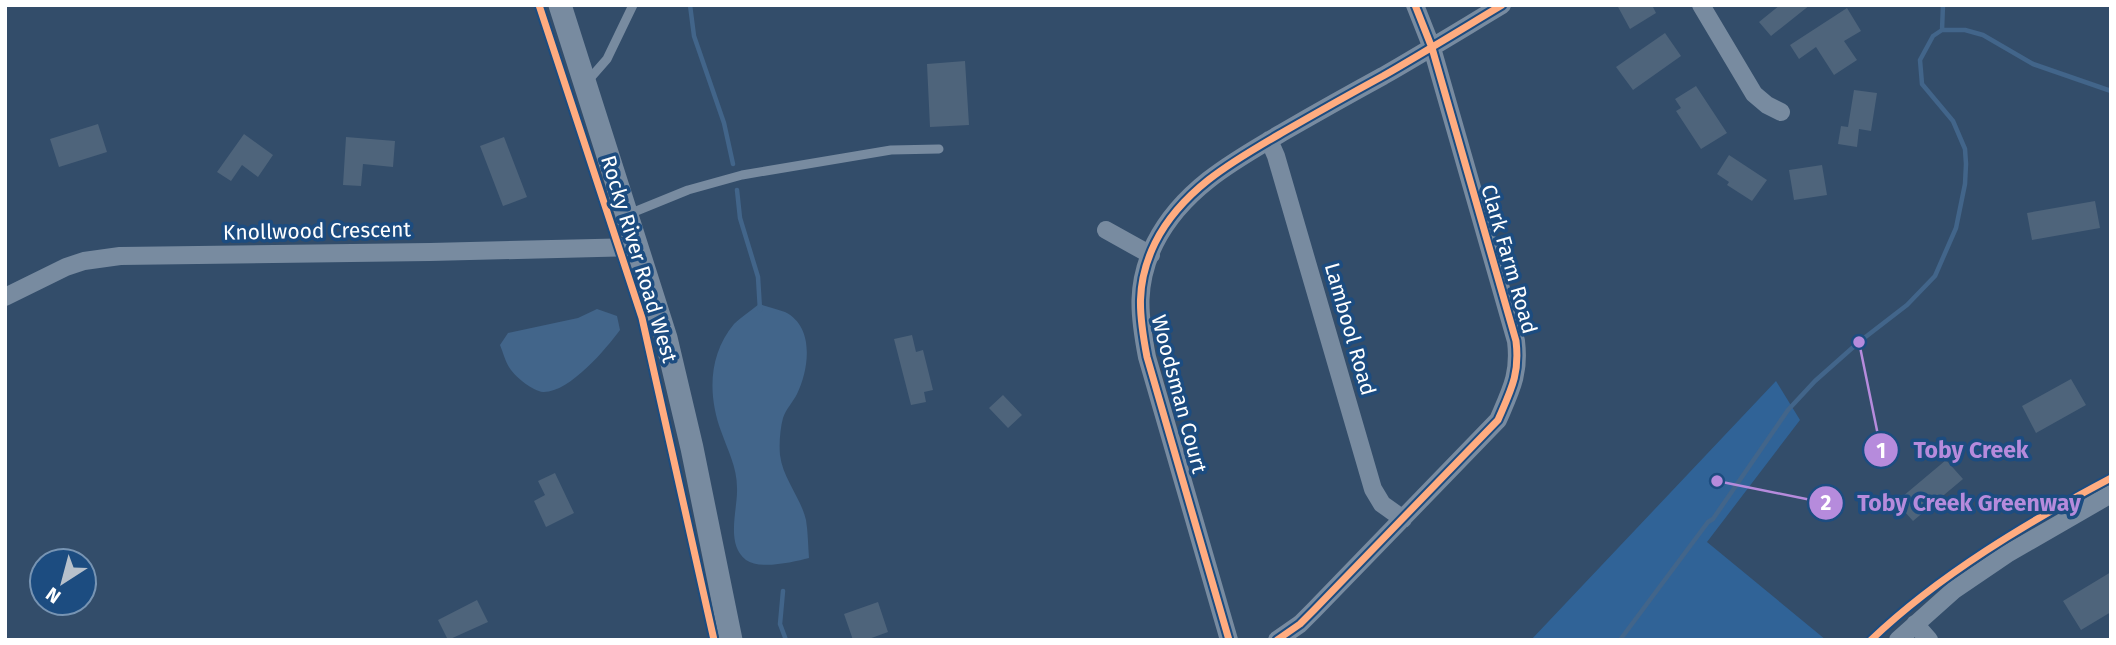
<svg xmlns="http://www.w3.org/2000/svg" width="2116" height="645" viewBox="0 0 2116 645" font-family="'Fira Sans',sans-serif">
	<rect width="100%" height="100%" fill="#334d6a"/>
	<path fill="#306397" d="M1776,381L1800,420L1707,542L1826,640H1531Z"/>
	<path fill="#42658a" d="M759,304C768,307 777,309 785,312C815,327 809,369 797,394C793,402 786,409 783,418C780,429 779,444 780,455C783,479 801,498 806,520C808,532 808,546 809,558C793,562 760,570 746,560C725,544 738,509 737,488C737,467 728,451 721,431C708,396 708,355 734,324C741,317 751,311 759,304Z
		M597,309L617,316L620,330C606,349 569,393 543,392C533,391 517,378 511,370C506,364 503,352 500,345L508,333L578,318Z"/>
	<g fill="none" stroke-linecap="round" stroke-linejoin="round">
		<path stroke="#42658a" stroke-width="4.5" d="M690,5L694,36L724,123L733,164
			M1942,30L1943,5
			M737,190L740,218L758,277L760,310
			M783,591L780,624L786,640
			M1620,640L1708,522L1713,519L1788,410L1815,381L1859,342L1907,305L1935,276L1956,228L1965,184L1966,164L1965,149L1953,121L1922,84L1920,60L1933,36L1942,30H1965L1983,35L2033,64L2111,91"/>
	</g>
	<path fill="#4e647b" d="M1617,5H1652L1656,13L1630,29Z
		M1780,5H1810L1771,36L1759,22Z
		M1847,8L1861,31L1844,41L1857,60L1834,75L1816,47L1799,59L1790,45Z
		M1665,33L1681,56L1633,90L1616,67Z
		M965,61L969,125L930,127L927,64Z
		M1696,86L1727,133L1701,149L1676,111L1681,108L1675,99Z
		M1854,90L1877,93L1871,131L1859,129L1857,147L1838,144L1841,126L1848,127Z
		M98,124L107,152L59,167L50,139Z
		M244,134L273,155L258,177L242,165L231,181L217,172Z
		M346,137L395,141L393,167L363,164L361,186L343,185Z
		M504,137L527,197L503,206L480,146Z
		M1729,155L1767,180L1752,201L1727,185L1729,182L1717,174Z
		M1822,165L1827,195L1794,200L1789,170Z
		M2095,201L2100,228L2032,240L2027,213Z
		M912,335L916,352L923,350L933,390L924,392L926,402L911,405L894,339Z
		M2071,379L2086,405L2036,433L2022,406Z
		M1003,395L1022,415L1008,428L989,408Z
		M1946,460L1963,479L1913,521L1896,502Z
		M555,473L574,513L546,527L534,501L545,495L538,481Z
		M2111,572V612L2081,630L2063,601Z
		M477,600L488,622L448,640L438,620Z
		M878,602L888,632L866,640H853L844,614Z"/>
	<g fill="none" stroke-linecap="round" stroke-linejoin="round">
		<path stroke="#788ba0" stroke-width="9" d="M586,83L607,59L633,5
			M629,214L688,190L742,175L891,150L939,149"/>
		<path stroke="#788ba0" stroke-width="18" d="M1701,5L1754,94L1767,105L1781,112
			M1269,140L1276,156L1373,489L1382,504L1403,519
			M1106,230L1151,255
			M5,297L66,267L84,261L120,256L430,252L638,247
			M1915,624L1929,640
			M1229,640L1147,357C1139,315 1135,284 1155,243C1182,189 1235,160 1285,131C1318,112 1350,94 1383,76C1423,53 1462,29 1502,5
			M1277,640L1300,624L1314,610L1498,420C1511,390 1520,374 1516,341L1432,48L1415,5
			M1898,640L1954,590L2007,554L2111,494"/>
		<path stroke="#788ba0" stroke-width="23" d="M560,5L666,338L692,448L731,640"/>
		<g stroke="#1c4c80" stroke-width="11">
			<path id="cycleway" d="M539,5L642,318L714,640
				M1229,640L1147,357C1139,315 1135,284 1155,243C1182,189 1235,160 1285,131C1318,112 1350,94 1383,76C1423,53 1462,29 1502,5
				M1277,640L1300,624L1314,610L1498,420C1511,390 1520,374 1516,341L1432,48L1415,5
				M1871,640C1939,575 2028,522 2111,478"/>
		</g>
		<use href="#cycleway" stroke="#ffac80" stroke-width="7"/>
	</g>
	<g text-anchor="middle" stroke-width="7" stroke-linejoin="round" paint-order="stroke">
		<g font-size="21" fill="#fff" stroke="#1c4c80">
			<text transform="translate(317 231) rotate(-1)" y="7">Knollwood Crescent</text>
			<text transform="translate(639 259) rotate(73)" y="7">Rocky River Road West</text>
			<text transform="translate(1509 259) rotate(74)" y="7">Clark Farm Road</text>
			<text transform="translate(1350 329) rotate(74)" y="7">Lambool Road</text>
			<text transform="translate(1179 394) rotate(75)" y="7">Woodsman Court</text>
		</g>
	</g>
	<path fill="none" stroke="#b68bdc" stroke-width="2.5" d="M1859 342L1881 450M1717 481L1826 503"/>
	<g fill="#b68bdc" stroke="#1c4c80" stroke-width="2.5">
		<circle cx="1859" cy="342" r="7"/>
		<circle cx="1717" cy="481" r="7"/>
		<circle cx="1881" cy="450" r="18"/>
		<circle cx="1826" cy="503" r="18"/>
	</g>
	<g font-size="21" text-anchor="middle" font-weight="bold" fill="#fff">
		<text x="1881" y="458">1</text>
		<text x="1826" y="510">2</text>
	</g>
	<g font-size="23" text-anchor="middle" font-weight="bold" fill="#b68bdc" stroke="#1c4c80" stroke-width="7" stroke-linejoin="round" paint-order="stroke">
		<text x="1971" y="458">Toby Creek</text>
		<text x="1969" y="511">Toby Creek Greenway</text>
	</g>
	<rect width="2116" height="645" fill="none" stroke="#ffffff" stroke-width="14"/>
	<g transform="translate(63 582) rotate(216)"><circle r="33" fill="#1c4c80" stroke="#7794b3" stroke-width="2"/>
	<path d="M0-5L12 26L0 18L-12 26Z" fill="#b8c1cb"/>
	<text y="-10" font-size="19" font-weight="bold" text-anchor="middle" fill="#ffffff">N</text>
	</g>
</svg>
